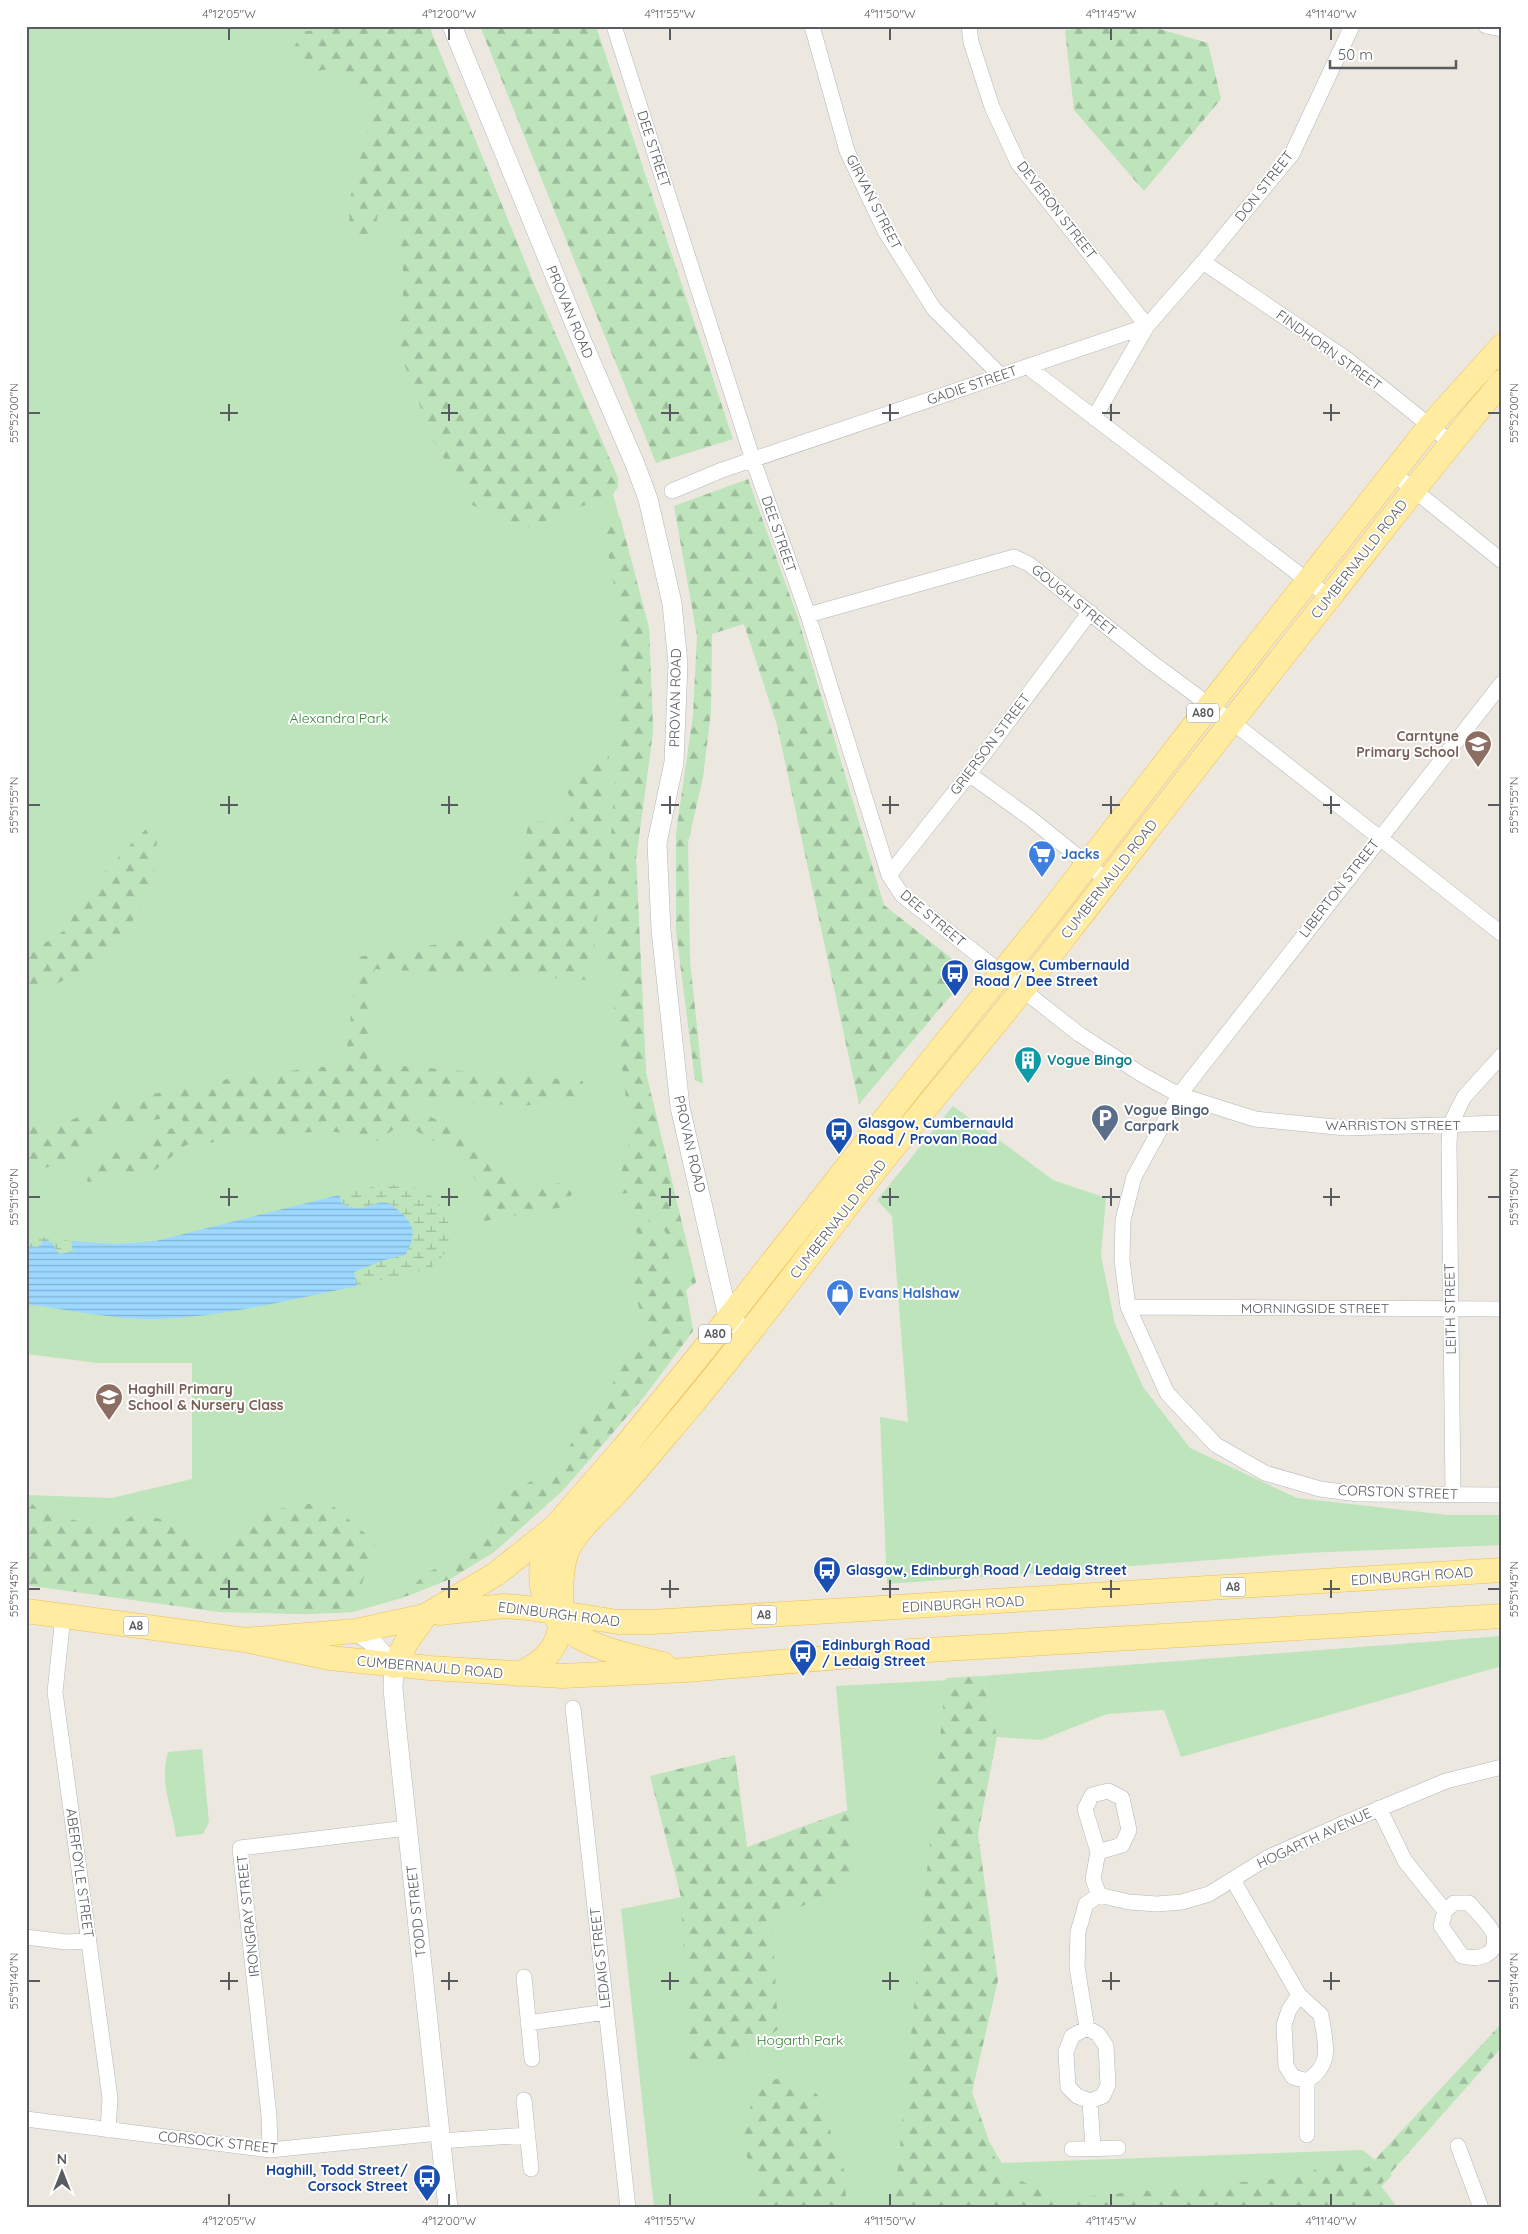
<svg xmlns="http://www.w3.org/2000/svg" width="1528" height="2234" viewBox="0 0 1528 2234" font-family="Quicksand,sans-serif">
	<defs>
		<pattern id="forest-firs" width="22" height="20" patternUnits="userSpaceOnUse" patternTransform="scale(1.25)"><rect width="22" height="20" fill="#bde4bb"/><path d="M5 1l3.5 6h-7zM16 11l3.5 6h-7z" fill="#9cbc9b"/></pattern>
		<pattern id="wetland-marsh" width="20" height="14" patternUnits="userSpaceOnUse" patternTransform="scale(1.25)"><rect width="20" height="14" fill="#bde4bb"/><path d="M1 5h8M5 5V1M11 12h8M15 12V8" fill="none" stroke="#9cbc9b"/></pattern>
		<pattern id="water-rules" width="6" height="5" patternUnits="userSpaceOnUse" patternTransform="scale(1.25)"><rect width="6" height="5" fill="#9cd8ff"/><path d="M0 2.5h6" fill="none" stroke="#82b2d2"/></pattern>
	</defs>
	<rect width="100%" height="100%" fill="#ece8df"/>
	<path fill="#bde4bb" d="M26,26H429L536,289L618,478V487L613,494L649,628L653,731L636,859L646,1073L696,1282L686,1290L693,1331L643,1398L562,1491L494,1552L450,1579L402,1598L353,1612L305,1614L220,1612L26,1585V1495L112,1498L192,1479V1363H98L26,1354Z
		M953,1106L1053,1180L1106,1198L1101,1255L1115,1324L1143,1387L1190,1448L1297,1498L1448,1515H1502V1545L1304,1553L887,1584L880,1417L908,1422L892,1216L877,1200Z
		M1502,1636V1666L1181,1757L1164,1710L1107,1714L1041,1740L997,1737L983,1676Z
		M967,1679L963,2098L1002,2163L1363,2150L1392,2175L1362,2208H654L621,1909L852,1863L836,1686Z
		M202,1749L209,1822L203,1834L176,1837C172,1806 159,1784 168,1752Z"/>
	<path fill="url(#forest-firs)" d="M335,26H429L536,289L618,478V487L613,494L527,528L472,505L433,440L397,345L404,285L399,216L379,206L375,232L368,247L355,240L350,233L349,207L353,184L367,134L370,115L369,102L363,90L348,78L328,69L305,73L295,45L305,31L332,30Z
		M480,26H596L733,439L656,463Z
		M1104,26H1149L1208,43L1221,99L1144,191L1074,110L1065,30Z
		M748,479L798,618L884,905L970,973L859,1104L777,725L744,624L712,634L711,712L703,777L688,843L690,961L703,1084L695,1080L676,931V833L693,715L697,636L674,506Z
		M620,517L649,628L653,731L636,859L646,1073L696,1282L693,1285L648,1199L638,1192L618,1194L617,1190L631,1134L614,1009L622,971L603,955L622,676C620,624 615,572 600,522Z
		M609,756L602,868L591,980L375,969L367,1063L583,1081V1099L521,1106L407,1097L405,1105L463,1132L520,1187L564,1183L572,1194L563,1207L484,1221L483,1189L455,1154L403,1123L371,1145L347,1133L321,1131L186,1145L155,1170L88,1182L83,1170L107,1154L141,1148L155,1133L184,1125L181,1115L116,1127L71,1163L26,1171V1120L61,1125L108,1103L233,1078L345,1064L358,957L495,935L522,878L528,821H570L575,805L561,781Z
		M149,826L158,828L153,883L125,935L74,975L26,999V955L67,929L83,894Z
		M629,1200H636L641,1204L686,1290L693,1331L643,1398L562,1491L494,1552L450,1579L402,1598L426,1573L481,1549L499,1499L557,1467L582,1426L606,1404L618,1369L641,1347L644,1328L629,1266L640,1239L622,1202Z
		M26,1497L37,1509L111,1531L136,1513L192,1527L200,1554L223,1556L252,1513L327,1501L375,1542L353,1612L305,1614L220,1612L26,1585Z
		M983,1676L997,1737L978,1834L998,1980L972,2092L999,2170L1058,2199L1306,2176L1329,2160L1367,2168L1500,2025L1502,2047L1380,2185L1398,2208H894L946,1678Z
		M735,1755L747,1847L851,1809L854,1882L772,1920L778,2029L737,2061L688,2064L681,1897L650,1776Z
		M788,2077L817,2094L845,2173L846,2208H759L743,2139L756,2083Z"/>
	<path fill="url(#wetland-marsh)" d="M381,1185C396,1185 410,1184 423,1191C455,1206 460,1252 428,1269L357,1286L353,1272L384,1260L405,1255L379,1203C365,1208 355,1211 342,1203L339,1195Z
		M26,1235L71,1241L73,1251L59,1254L55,1249L26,1246Z"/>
	<path fill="url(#water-rules)" d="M339,1195L342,1203C364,1217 374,1197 390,1204C393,1205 397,1209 399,1211C416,1225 416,1237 405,1255L384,1260L354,1272L357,1286C294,1299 223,1317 158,1319C115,1320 70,1310 26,1304V1246L38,1247L44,1240L53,1243L55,1249L60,1254L73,1251L71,1241L117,1244L156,1241Z"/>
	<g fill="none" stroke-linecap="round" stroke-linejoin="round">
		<g stroke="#b2b6bb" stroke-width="16">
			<path id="minor" d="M614,26L753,460L808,615L889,875L902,895L1079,1034L1141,1074L1179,1095L1255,1119L1346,1128L1502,1123
				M812,26L847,151L885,231L934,309L1001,376
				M1486,26L1502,29
				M1203,262L1348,360L1450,442
				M1028,367L1329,597
				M1094,418L1147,326L1203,262L1292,154L1352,26
				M1393,473L1502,561
				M672,491L722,470L1147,326L1018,163L992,107L971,42L969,26
				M808,615L1014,557L1029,564L1151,662L1231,721L1502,934
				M1502,683L1179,1095L1134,1177L1123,1220L1122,1260L1128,1307L1167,1393L1216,1445L1265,1473L1320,1489L1358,1494L1502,1495
				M969,774L1030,818L1107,880
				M889,875L969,774L1090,612
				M1128,1307L1502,1309
				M1453,1494L1449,1144L1450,1125L1464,1097L1502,1055
				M63,1616L55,1692L110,2098L108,2130
				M573,1708L628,2208
				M1379,1808L1405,1861L1445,1911
				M1098,1852L1122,1845L1129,1830L1122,1798L1108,1791L1092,1795L1085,1809L1098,1852L1093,1879L1099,1895
				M1233,1880L1299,1995L1321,2015C1325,2043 1334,2063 1307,2081V2135
				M1454,1903H1469C1475,1910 1492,1927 1494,1935C1499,1956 1478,1960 1462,1956L1441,1926L1445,1911Z
				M26,1937L66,1942L89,1941
				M524,1977L532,2059
				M1299,1995L1289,2010L1284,2025L1286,2066L1293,2077L1307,2081
				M528,2023L606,2012
				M1087,2028L1077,1967L1078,1932L1086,1904L1099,1895L1129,1902L1157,1904L1182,1902L1209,1894L1267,1858L1340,1825L1446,1781L1502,1767
				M1087,2028L1098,2034L1106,2046L1108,2085L1103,2096L1090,2101L1077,2096L1068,2087L1066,2052L1072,2036Z
				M524,2100L531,2169
				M1090,2101L1093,2148
				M26,2119L270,2150L439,2133
				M440,2141L528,2135
				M1458,2146L1481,2208
				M1072,2149L1118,2148
				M270,2150L269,2116L240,1848L407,1828"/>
		</g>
		<g stroke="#b2b6bb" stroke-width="20">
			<path id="tertiary" d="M452,26L581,339L635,464L648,499L672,603L678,664L674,762L657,843L661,930L680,1107L728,1317L748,1334
				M356,1631L372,1642L394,1666L393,1688L397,1731L448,2208"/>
		</g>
		<g stroke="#f1be53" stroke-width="25">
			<path id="primary" d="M554,1529C544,1551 537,1570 544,1595C558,1644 620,1653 663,1664
				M26,1611L245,1640L330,1658L430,1668L562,1676L686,1670L911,1651L1502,1616
				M439,1613L504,1606L528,1608L618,1622H652L1502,1570
				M245,1640L356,1631L425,1616L496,1574L555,1527L623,1449L698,1357L911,1086L1046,918L1210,705L1430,426L1502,346
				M394,1666L407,1641L425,1616
				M518,1674C583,1647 551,1602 566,1554C573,1532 603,1508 618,1491C642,1464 665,1436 688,1409C753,1331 813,1249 876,1169C939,1090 1006,1013 1068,932C1156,819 1243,706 1332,594C1388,523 1443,451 1502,382"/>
		</g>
		<use href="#minor" stroke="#fff" stroke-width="15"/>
		<use href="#tertiary" stroke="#fff" stroke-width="19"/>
		<use href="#primary" stroke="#ffeca1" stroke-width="24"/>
	</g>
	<path fill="none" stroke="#585c61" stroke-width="2" d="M229,28V40M449,28V40M670,28V40M890,28V40M1111,28V40M1331,28V40M229,404V421M449,404V421M670,404V421M890,404V421M1111,404V421M1331,404V421M28,413H40M220,413H238M441,413H458M661,413H679M882,413H899M1102,413H1120M1323,413H1340M1488,413H1500M229,796V814M449,796V814M670,796V814M890,796V814M1111,796V814M1331,796V814M28,805H40M220,805H238M441,805H458M661,805H679M882,805H899M1102,805H1120M1323,805H1340M1488,805H1500M229,1188V1206M449,1188V1206M670,1188V1206M890,1188V1206M1111,1188V1206M1331,1188V1206M28,1197H40M220,1197H238M441,1197H458M661,1197H679M882,1197H899M1102,1197H1120M1323,1197H1340M1488,1197H1500M229,1580V1598M449,1580V1598M670,1580V1598M890,1580V1598M1111,1580V1598M1331,1580V1598M28,1589H40M220,1589H238M441,1589H458M661,1589H679M882,1589H899M1102,1589H1120M1323,1589H1340M1488,1589H1500M229,1972V1990M449,1972V1990M670,1972V1990M890,1972V1990M1111,1972V1990M1331,1972V1990M28,1981H40M220,1981H238M441,1981H458M661,1981H679M882,1981H899M1102,1981H1120M1323,1981H1340M1488,1981H1500M229,2194V2206M449,2194V2206M670,2194V2206M890,2194V2206M1111,2194V2206M1331,2194V2206"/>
	<defs>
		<g id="school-pin" transform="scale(1.4375)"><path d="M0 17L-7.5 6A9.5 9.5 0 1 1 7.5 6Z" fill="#8d6e63" stroke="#fff"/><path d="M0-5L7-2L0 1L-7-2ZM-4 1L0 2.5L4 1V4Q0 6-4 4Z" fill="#fff"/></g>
		<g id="supermarket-pin" transform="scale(1.4375)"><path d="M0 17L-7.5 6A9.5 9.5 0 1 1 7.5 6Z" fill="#3f7fe0" stroke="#fff"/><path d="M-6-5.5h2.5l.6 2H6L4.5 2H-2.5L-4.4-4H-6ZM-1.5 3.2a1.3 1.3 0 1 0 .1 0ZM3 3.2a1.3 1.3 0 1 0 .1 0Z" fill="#fff"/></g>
		<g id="bus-pin" transform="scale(1.4375)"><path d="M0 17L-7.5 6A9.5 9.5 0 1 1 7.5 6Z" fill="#1a4fb4" stroke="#fff"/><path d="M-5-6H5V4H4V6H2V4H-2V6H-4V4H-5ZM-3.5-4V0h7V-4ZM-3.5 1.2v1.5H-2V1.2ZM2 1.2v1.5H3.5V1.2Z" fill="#fff"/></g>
		<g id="building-pin" transform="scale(1.4375)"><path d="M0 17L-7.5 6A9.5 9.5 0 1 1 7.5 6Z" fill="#0f9aa8" stroke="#fff"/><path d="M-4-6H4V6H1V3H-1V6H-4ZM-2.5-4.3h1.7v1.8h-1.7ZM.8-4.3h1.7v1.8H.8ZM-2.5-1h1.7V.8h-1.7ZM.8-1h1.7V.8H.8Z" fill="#fff"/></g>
		<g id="parking-pin" transform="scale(1.4375)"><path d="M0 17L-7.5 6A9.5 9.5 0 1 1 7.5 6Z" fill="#5c6f8a" stroke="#fff"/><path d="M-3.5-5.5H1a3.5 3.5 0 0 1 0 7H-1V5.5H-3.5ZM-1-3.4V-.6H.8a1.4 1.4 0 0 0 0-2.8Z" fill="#fff"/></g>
		<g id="shop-pin" transform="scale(1.4375)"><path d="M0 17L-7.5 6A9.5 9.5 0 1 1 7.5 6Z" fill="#3f7fe0" stroke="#fff"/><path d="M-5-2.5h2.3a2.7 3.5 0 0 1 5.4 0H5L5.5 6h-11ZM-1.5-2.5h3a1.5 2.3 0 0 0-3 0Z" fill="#fff"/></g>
	</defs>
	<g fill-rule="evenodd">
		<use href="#school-pin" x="1478" y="744"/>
		<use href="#supermarket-pin" x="1042" y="854"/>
		<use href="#bus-pin" x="955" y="973"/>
		<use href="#building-pin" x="1028" y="1060"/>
		<use href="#parking-pin" x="1105" y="1118"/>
		<use href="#bus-pin" x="839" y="1131"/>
		<use href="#shop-pin" x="840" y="1293"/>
		<use href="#school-pin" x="109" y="1397"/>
		<use href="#bus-pin" x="827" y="1570"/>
		<use href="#bus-pin" x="803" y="1653"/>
		<use href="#bus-pin" x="427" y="2178"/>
	</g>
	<g text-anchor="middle" stroke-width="4" stroke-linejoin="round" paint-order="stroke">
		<g fill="#fff" stroke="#8a8d90" stroke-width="1">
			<rect x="1187" y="703.5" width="32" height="19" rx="4"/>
			<rect x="699" y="1324.5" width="32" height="19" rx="4"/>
			<rect x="1220.5" y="1577.5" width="25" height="19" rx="4"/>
			<rect x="751.5" y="1605.5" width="25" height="19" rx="4"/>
			<rect x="123.5" y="1616.5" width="25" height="19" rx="4"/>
		</g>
		<g font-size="12" font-weight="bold" fill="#585c61">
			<text x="1203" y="717">A80</text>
			<text x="715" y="1338">A80</text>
			<text x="1233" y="1591">A8</text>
			<text x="764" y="1619">A8</text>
			<text x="136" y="1630">A8</text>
		</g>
		<g font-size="14" fill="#585c61" stroke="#fff">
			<text transform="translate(654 149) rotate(72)" y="5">DEE STREET</text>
			<text transform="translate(1264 186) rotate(-52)" y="5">DON STREET</text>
			<text transform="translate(874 202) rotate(63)" y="5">GIRVAN STREET</text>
			<text transform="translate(1057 210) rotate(52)" y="5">DEVERON STREET</text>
			<text transform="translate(570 312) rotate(67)" y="5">PROVAN ROAD</text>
			<text transform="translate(1329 350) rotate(36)" y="5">FINDHORN STREET</text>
			<text transform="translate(972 385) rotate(-19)" y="5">GADIE STREET</text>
			<text transform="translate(779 534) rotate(71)" y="5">DEE STREET</text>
			<text transform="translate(1359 559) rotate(-52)" y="5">CUMBERNAULD ROAD</text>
			<text transform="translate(1074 600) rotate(39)" y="5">GOUGH STREET</text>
			<text transform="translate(675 698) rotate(-89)" y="5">PROVAN ROAD</text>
			<text transform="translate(990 744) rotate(-53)" y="5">GRIERSON STREET</text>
			<text transform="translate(1109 879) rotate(-52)" y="5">CUMBERNAULD ROAD</text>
			<text transform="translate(1339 888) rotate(-52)" y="5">LIBERTON STREET</text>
			<text transform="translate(933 918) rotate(40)" y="5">DEE STREET</text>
			<text x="1393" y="1130">WARRISTON STREET</text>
			<text transform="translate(690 1144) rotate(77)" y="5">PROVAN ROAD</text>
			<text transform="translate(838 1219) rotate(-52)" y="5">CUMBERNAULD ROAD</text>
			<text x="1315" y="1313">MORNINGSIDE STREET</text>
			<text transform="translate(1450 1309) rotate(-91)" y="5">LEITH STREET</text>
			<text transform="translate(1398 1492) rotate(2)" y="5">CORSTON STREET</text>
			<text transform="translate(1412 1576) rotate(-4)" y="5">EDINBURGH ROAD</text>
			<text transform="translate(963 1604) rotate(-3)" y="5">EDINBURGH ROAD</text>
			<text transform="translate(559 1614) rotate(7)" y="5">EDINBURGH ROAD</text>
			<text transform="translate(430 1667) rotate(5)" y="5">CUMBERNAULD ROAD</text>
			<text transform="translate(1314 1838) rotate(-25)" y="5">HOGARTH AVENUE</text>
			<text transform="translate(80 1873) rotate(82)" y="5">ABERFOYLE STREET</text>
			<text transform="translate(416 1911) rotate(-96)" y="5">TODD STREET</text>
			<text transform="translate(248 1916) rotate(-96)" y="5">IRONGRAY STREET</text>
			<text transform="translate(600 1958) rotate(-96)" y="5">LEDAIG STREET</text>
			<text transform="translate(218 2142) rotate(6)" y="5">CORSOCK STREET</text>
		</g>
		<g font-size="14" fill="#348435" stroke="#fff">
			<text x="339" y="723">Alexandra Park</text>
			<text x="800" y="2045">Hogarth Park</text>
		</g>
		<g font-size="14" font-weight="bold" fill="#785e54" stroke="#fff" text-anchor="end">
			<text x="1459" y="741">Carntyne<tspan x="1459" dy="16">Primary School</tspan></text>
			<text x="128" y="1394" text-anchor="start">Haghill Primary<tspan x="128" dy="16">School &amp; Nursery Class</tspan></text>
		</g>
		<g font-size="14" font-weight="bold" fill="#366cbe" stroke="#fff" text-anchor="start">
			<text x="1061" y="859">Jacks</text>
			<text x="859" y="1298">Evans Halshaw</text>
		</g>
		<g font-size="14" font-weight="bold" fill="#164399" stroke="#fff" text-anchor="start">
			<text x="974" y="970">Glasgow, Cumbernauld<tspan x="974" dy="16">Road / Dee Street</tspan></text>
			<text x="858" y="1128">Glasgow, Cumbernauld<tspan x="858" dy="16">Road / Provan Road</tspan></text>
			<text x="846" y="1575">Glasgow, Edinburgh Road / Ledaig Street</text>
			<text x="822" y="1650">Edinburgh Road<tspan x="822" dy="16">/ Ledaig Street</tspan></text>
			<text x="408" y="2175" text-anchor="end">Haghill, Todd Street/<tspan x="408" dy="16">Corsock Street</tspan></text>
		</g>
		<g font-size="14" font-weight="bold" fill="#0d838f" stroke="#fff" text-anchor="start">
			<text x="1047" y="1065">Vogue Bingo</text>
		</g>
		<g font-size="14" font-weight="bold" fill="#4e5e75" stroke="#fff" text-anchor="start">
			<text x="1124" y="1115">Vogue Bingo<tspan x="1124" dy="16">Carpark</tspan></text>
		</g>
	</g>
	<rect width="1528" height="2234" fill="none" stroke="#ffffff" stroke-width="55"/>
	<g transform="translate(62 2172)" stroke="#ffffff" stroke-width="4" paint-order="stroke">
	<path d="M0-4L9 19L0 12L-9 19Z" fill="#585c61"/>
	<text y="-8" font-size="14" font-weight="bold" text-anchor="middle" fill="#585c61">N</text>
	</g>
	<path d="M1330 60v8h126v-8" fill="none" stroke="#585c61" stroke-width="2.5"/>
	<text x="1338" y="60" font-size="15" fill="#585c61" stroke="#ffffff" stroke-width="4" paint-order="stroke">50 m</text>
	<rect x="28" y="28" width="1472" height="2178" fill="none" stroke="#585c61" stroke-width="2"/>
	<g font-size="12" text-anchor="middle" fill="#585c61">
		<text x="229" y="18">4°12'05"W</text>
		<text x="449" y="18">4°12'00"W</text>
		<text x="670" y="18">4°11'55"W</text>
		<text x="890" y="18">4°11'50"W</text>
		<text x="1111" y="18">4°11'45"W</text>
		<text x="1331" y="18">4°11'40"W</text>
		<text transform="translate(14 413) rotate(-90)" y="4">55°52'00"N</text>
		<text transform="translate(1514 413) rotate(-90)" y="4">55°52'00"N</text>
		<text transform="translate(14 805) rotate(-90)" y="4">55°51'55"N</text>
		<text transform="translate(1514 805) rotate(-90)" y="4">55°51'55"N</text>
		<text transform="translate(14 1197) rotate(-90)" y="4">55°51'50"N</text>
		<text transform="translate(1514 1197) rotate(-90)" y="4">55°51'50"N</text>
		<text transform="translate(14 1589) rotate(-90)" y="4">55°51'45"N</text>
		<text transform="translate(1514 1589) rotate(-90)" y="4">55°51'45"N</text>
		<text transform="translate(14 1981) rotate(-90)" y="4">55°51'40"N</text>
		<text transform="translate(1514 1981) rotate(-90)" y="4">55°51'40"N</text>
		<text x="229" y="2225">4°12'05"W</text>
		<text x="449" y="2225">4°12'00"W</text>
		<text x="670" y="2225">4°11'55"W</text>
		<text x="890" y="2225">4°11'50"W</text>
		<text x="1111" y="2225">4°11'45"W</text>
		<text x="1331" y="2225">4°11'40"W</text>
	</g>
</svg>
